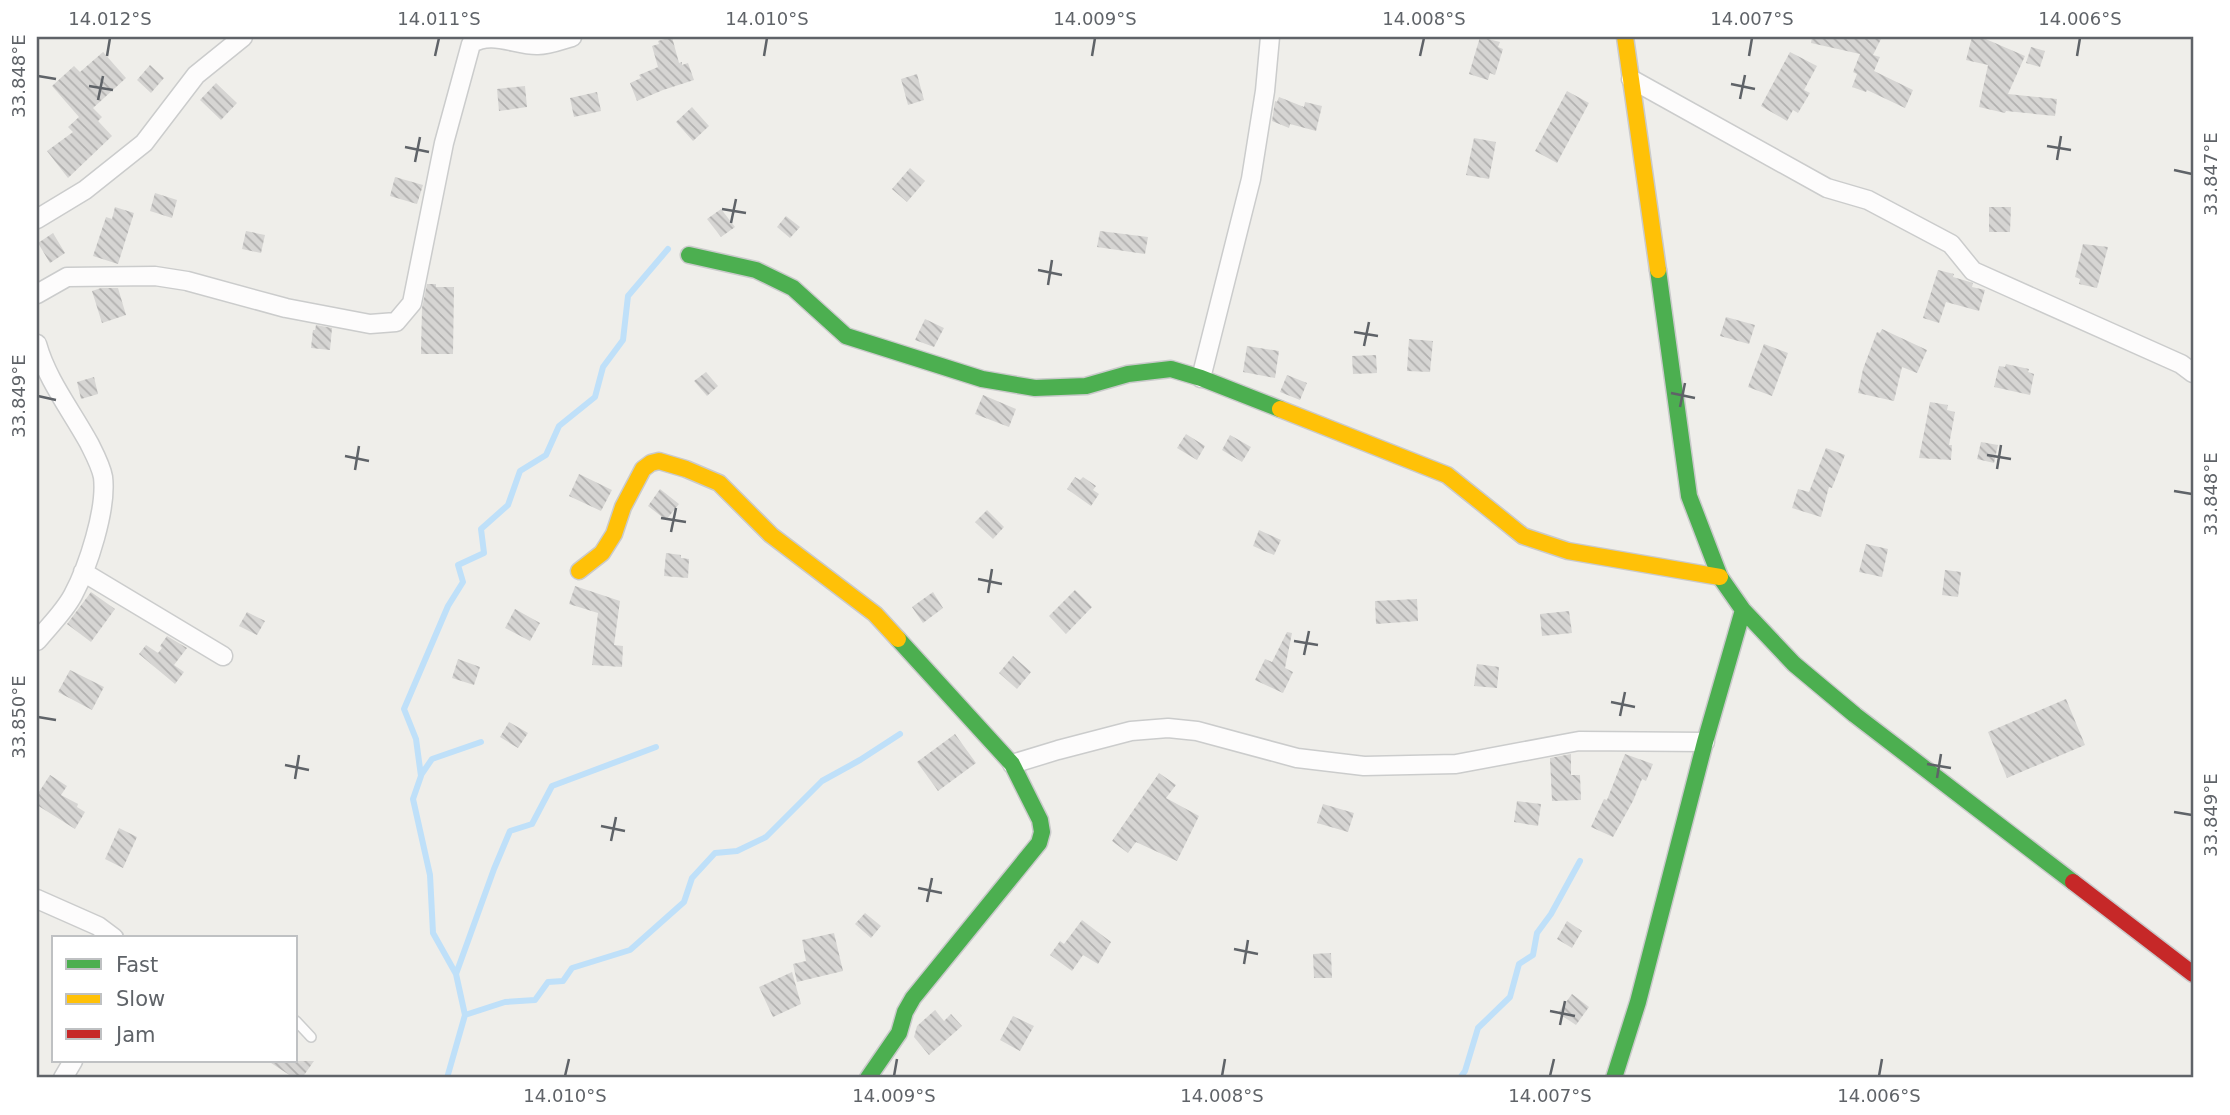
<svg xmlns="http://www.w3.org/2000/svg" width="2230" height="1115" viewBox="0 0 2230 1115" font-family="'DejaVu Sans',sans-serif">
	<defs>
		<pattern id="building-back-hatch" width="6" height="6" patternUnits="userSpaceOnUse" patternTransform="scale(1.75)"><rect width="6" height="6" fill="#d6d5d3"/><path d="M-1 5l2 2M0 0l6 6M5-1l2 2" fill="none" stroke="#b1b0af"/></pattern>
	</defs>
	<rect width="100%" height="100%" fill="#efeeea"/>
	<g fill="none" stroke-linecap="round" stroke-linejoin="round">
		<path stroke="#bfe0f9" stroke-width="6" d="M421,775L432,759L481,742
			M456,974L494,869L510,831L532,824L552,786L656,747
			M465,1015L505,1002L535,1000L548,982L563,981L572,968L630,950L684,902L692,878L715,853L737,851L766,837L822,781L860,760L900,734
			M447,1078L465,1015L456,974L433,933L430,875L413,799L421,776L416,739L404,709L448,606L463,582L458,565L484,553L481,529L508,505L520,471L546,455L559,426L595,397L603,367L623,340L628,296L668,249
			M1460,1078L1465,1071L1478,1028L1510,997L1519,964L1533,955L1537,933L1551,914L1580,861"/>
	</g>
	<path fill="url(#building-back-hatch)" d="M672,37L679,63L682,62V65L688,63L694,80L663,90L637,101L630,83L641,78L639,75L658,67L652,46L659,44L658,41Z
		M1480,37L1500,42L1498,47L1503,49L1495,75L1490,73L1488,80L1469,74Z
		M1812,37H1882L1873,55L1880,57L1874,71L1913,90L1905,108L1867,90L1866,92L1852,87L1857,74L1853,72L1860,54L1811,43Z
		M1972,37H1981L2025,56L2008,94L2057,99L2055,116L2006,111L2005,113L1979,107L1988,65L1966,60Z
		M2031,47L2045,51L2040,67L2026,63Z
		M103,52L126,78L93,108L102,117L98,121L112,136L68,178L47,151L73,132L68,127L79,117L52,86L74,66L80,72Z
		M1790,52L1817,66L1804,90L1810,93L1798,113L1793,110L1787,121L1761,106Z
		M150,65L164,78L151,93L137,80Z
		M917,74L924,100L908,105L901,79Z
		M216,83L237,103L221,120L200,100Z
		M525,86L527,107L499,111L497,89Z
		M1567,91L1589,103L1557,163L1535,151Z
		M597,92L601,111L574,117L570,98Z
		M1279,97L1304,107L1305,102L1322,106L1316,131L1290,124L1289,128L1272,121L1275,101L1277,102Z
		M692,107L709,126L693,141L676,122Z
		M1474,138L1496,142L1489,179L1466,175Z
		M910,168L925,181L907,202L892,189Z
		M395,177L423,185L417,204L390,196Z
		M155,193L177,200L172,218L150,211Z
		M115,207L134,213L118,264L93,256L106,217L112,219Z
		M1989,207H2011L2010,232H1989Z
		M721,209L735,227L721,237L707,219Z
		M786,216L800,227L790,238L777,227Z
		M246,231L265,235L261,253L242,249Z
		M1100,231L1148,237L1145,254L1097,247Z
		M53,233L65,253L50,263L38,243Z
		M2083,244L2108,247L2097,288L2079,284L2080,279L2075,277Z
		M1938,270L1954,274L1953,277L1970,282L1973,283L1972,287L1985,290L1979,311L1946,302L1939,323L1923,318Z
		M427,284H436V287H454L453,354H421L422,308Z
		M101,288H118L126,315L102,323L92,291Z
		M1726,317L1755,325L1749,344L1720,336Z
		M925,319L944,328L934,347L915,340Z
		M316,325L332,328L330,350L311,348L313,330H315Z
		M1882,329L1927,350L1917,373L1902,367L1894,401L1858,393L1863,369L1877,332L1880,333Z
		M1409,339L1433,341L1430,372L1407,371Z
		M1764,344L1788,353L1772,396L1748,387Z
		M1247,346L1279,351L1275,378L1243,372Z
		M1376,355L1377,373L1353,374L1352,356Z
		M2006,364L2029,369L2028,372L2034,374L2030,395L1994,387L1999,366L2005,367Z
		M706,372L718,386L707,396L694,381Z
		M1287,375L1307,383L1300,400L1280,392Z
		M94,377L98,394L81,399L77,382Z
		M983,395L1016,409L1009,427L975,414Z
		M1930,402L1948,405L1947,410L1955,412L1949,445H1952L1951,460L1919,458Z
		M1186,434L1205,446L1197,460L1177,448Z
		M1230,435L1251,447L1242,462L1222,450Z
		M1981,442L1998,445L1994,463L1977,459Z
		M1826,448L1845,455L1832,488L1829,487L1821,517L1792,508L1798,489L1809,492Z
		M579,474L612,490L601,511L569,496Z
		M1075,477L1080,480L1083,477L1096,486L1093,490L1099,494L1091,506L1067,489Z
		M660,489L679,504L666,520L648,506Z
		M987,510L1004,527L993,539L975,522Z
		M1259,530L1281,540L1274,555L1253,546Z
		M1866,544L1888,549L1882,577L1859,572Z
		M666,553L681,555V558L689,559L688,578L664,576Z
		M1945,570L1961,572L1958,597L1942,595Z
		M575,586L620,601L614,645L623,646L622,667L592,665L598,613L569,604Z
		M1075,590L1092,607L1066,634L1049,616Z
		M91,592L115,609L91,642L67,624Z
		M933,592L943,608L923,623L912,607Z
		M1417,599L1418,621L1376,624L1375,601Z
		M515,609L540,623L530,641L505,628Z
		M1569,611L1572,633L1542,636L1540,614Z
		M247,612L265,621L257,635L239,626Z
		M1287,632L1292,633L1285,668L1293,672L1283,693L1255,680L1265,659L1272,662Z
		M167,636L187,648L174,665L184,672L175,684L139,654L146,645L158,653L162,648L160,646Z
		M1013,656L1031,672L1017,689L999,673Z
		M458,659L480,667L474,685L452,678Z
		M1477,664L1499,667L1497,688L1474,686Z
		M70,670L104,687L92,710L58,692Z
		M2066,699L2085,745L2007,778L1988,732Z
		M509,722L528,733L518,748L500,737Z
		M955,734L976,763L938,791L917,762Z
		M1571,754V775H1580L1581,800L1552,801L1550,758Z
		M1625,754L1653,764L1646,781L1642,779L1633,801L1613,837L1591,827L1604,799L1607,800Z
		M1159,773L1176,785L1166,798L1199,816L1177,861L1136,842L1128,853L1112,841Z
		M50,775L67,786L61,795L78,804L77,807L85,812L75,829L37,805V795Z
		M1517,801L1541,804L1538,826L1514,822Z
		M1323,804L1354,813L1348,832L1317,823Z
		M119,828L137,837L123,868L105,859Z
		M865,913L881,926L871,938L855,924Z
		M1082,920L1111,942L1098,964L1083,955L1072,971L1050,955L1060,941L1064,944Z
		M1567,921L1582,931L1572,948L1557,939Z
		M834,933L843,971L797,982L793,964L806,961L802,940Z
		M1331,953L1332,978H1314L1313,954Z
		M792,972L801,1004L773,1017L759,987Z
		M1572,994L1589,1007L1576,1025L1558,1013Z
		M935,1010L944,1021L951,1014L962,1026L929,1055L914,1037L917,1026Z
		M1013,1016L1034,1026L1020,1051L1000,1040Z
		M268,1061H314L302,1078H294Z"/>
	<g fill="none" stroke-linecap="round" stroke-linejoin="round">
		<g stroke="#cbcccc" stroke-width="12">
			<path id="lane" d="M296,1021L311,1037"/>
		</g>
		<g stroke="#cbcccc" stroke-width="21">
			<path id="street" d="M1631,79L1827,188L1868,200L1951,244L1973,271L2181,364L2193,373
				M37,219L85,190L144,143L196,75L243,37
				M37,294L67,277L155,276L187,281L286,308L370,324L396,322L412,303L444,143L471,44C491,30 517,46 538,45C550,45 561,40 572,37
				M37,344C47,380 71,410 89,443C94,453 101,466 103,477C107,509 88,567 73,595C64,612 49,626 37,641
				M1201,378L1251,179L1265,91L1270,37
				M83,572L223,656
				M1012,764L1058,750L1131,731L1168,728L1197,731L1297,758L1364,766L1456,764L1579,741L1705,742
				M37,899L98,926L114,938
				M63,1078L73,1061"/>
		</g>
		<g stroke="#cacacb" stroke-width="19">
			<path id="fast" d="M689,255L756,270L793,288L846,336L982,379L1035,388L1086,386L1128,374L1171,369L1201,378L1280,409
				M1658,270L1689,496L1720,577L1743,610L1794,664L1855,715L2073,882
				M868,1078L899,1033L905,1012L913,998L1039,843L1042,832L1040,820L1012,764L898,639
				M1614,1078L1638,1002L1705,742L1743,610"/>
		</g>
		<g stroke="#cacacb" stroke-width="19">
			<path id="slow" d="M1625,37L1658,270
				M1280,409L1447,475L1523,536L1568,551L1720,577
				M579,571L602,553L614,534L623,507L643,469L651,463L659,461L686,469L719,483L771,535L875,614L898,639"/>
		</g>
		<g stroke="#cacacb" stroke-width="19">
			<path id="jam" d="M2073,882L2193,974"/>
		</g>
		<use href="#lane" stroke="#fdfcfc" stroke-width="9"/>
		<use href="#street" stroke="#fdfcfc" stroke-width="18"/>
		<use href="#fast" stroke="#4caf50" stroke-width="16"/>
		<use href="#slow" stroke="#ffc107" stroke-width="16"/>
		<use href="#jam" stroke="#c62828" stroke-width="16"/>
	</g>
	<path fill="none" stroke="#5f6368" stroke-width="2.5" d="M107,56L110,38M435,56L439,38M764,56L767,38M1092,56L1095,38M1420,56L1424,38M1749,56L1752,38M2077,56L2080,38M38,76L56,79M1731,84L1755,89M89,86L113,90M1740,99L1745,75M98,100L103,76M2047,146L2071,150M405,147L429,152M2057,160L2061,136M415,162L420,137M2174,170L2192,174M722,209L746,213M731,223L736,199M1038,270L1062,275M1048,285L1052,260M1354,332L1378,336M1364,346L1369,322M1671,393L1695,398M38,396L56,400M1680,407L1685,383M1987,455L2011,459M345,456L369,461M1997,469L2001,445M355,470L359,446M2174,491L2192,494M661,518L686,522M671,532L676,508M978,579L1002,584M988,593L992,569M1294,641L1318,645M1304,655L1309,631M1611,702L1635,707M1620,716L1625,692M38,717L56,720M1927,764L1951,768M285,765L309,770M1937,778L1941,754M295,779L299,755M2174,812L2192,815M601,826L625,831M611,841L616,817M918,888L942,893M927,902L932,878M1234,949L1258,954M1244,964L1248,940M1550,1011L1575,1016M1560,1025L1565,1001M565,1076L569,1059M894,1076L897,1059M1222,1076L1225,1059M1550,1076L1554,1059M1879,1076L1882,1059"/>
	<rect width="2230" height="1115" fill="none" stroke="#ffffff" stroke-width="77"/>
	<rect x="52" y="936" width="245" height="126" fill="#ffffff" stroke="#bfc1c3" stroke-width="2"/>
	<rect x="66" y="959" width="35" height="10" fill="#4caf50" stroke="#bfc1c3" stroke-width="2"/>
	<text x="116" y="972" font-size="21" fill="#5f6368">Fast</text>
	<rect x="66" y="994" width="35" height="10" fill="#ffc107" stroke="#bfc1c3" stroke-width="2"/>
	<text x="116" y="1006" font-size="21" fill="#5f6368">Slow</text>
	<rect x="66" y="1029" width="35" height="10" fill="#c62828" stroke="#bfc1c3" stroke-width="2"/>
	<text x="116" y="1042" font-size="21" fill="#5f6368">Jam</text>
	<rect x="38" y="38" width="2154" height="1038" fill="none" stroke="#5f6368" stroke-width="2.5"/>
	<g font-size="18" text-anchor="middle" fill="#5f6368">
		<text x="110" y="25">14.012°S</text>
		<text x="439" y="25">14.011°S</text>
		<text x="767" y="25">14.010°S</text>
		<text x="1095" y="25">14.009°S</text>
		<text x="1424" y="25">14.008°S</text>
		<text x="1752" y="25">14.007°S</text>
		<text x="2080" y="25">14.006°S</text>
		<text transform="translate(19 76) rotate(-90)" y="6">33.848°E</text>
		<text transform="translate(2211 174) rotate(-90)" y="6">33.847°E</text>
		<text transform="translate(19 396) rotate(-90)" y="6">33.849°E</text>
		<text transform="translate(2211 494) rotate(-90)" y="6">33.848°E</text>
		<text transform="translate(19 717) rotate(-90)" y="6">33.850°E</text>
		<text transform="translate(2211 815) rotate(-90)" y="6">33.849°E</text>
		<text x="565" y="1102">14.010°S</text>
		<text x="894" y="1102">14.009°S</text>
		<text x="1222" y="1102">14.008°S</text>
		<text x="1550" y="1102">14.007°S</text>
		<text x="1879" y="1102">14.006°S</text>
	</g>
</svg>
